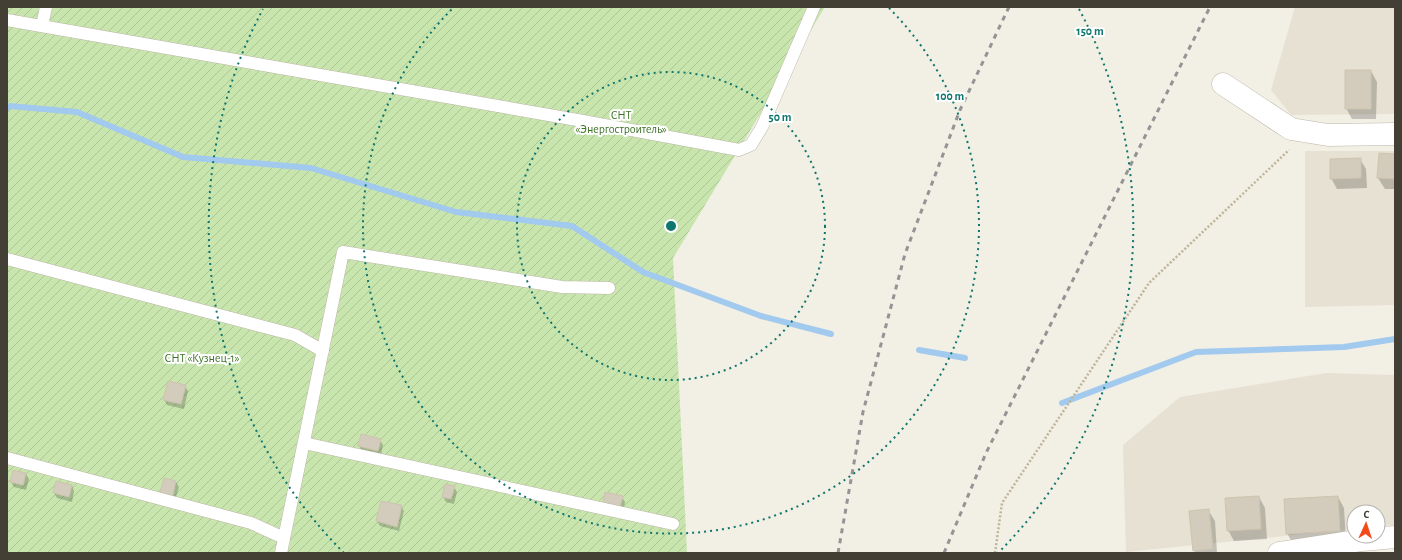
<svg xmlns="http://www.w3.org/2000/svg" width="1402" height="560" viewBox="0 0 1402 560" font-family="'Alegreya Sans',sans-serif">
	<defs>
		<pattern id="garden-furrows" width="10" height="10" patternUnits="userSpaceOnUse"><rect width="10" height="10" fill="#c9e5ae"/><path d="M-1 1l2-2M0 10L10 0M9 11l2-2" fill="none" stroke="#aec696"/></pattern>
	</defs>
	<rect width="100%" height="100%" fill="#f2efe5"/>
	<path fill="#e6e1d3" d="M1295,7H1395V114L1291,115L1271,90Z
		M1305,151H1395V305L1305,307Z
		M1326,373L1395,375V525L1378,526V512H1354V529L1126,552L1123,445L1180,397Z"/>
	<path fill="url(#garden-furrows)" d="M7,7H825L673,258L687,553H7Z"/>
	<path fill="#0003" d="M1371,71L1377,82L1376,119H1352L1346,108Z
		M1380,154L1395,155V189H1385L1378,178Z
		M1360,159L1366,169L1367,188L1337,189L1331,178Z
		M185,386L188,391L184,409L167,405L164,399Z
		M380,440L383,445L381,455L362,451L359,446Z
		M26,474L29,479L26,490L14,487L11,482Z
		M176,482L179,487L174,504L163,501Z
		M72,486L74,491L72,502L57,498L54,493Z
		M454,487L457,492L454,504L446,502L443,497Z
		M622,497L625,502L623,512L607,508Z
		M1259,497L1265,508L1267,539L1234,541L1228,530Z
		M1338,497L1344,508L1346,541L1293,544L1287,533Z
		M401,506L404,511L399,531L380,526L377,521Z
		M1208,510L1215,521L1217,553H1196L1194,550Z"/>
	<g fill="none" stroke-linecap="round" stroke-linejoin="round">
		<path stroke="#a2c9ee" stroke-width="6" d="M7,108L10,106L77,112L183,157L311,168L456,212L572,226L643,272L761,316L831,334
			M919,350L965,358
			M1062,403L1196,352L1344,347L1395,339"/>
	</g>
	<path fill="#d3cbbb" stroke="#cec4ae" d="M1345,70H1371V109H1345Z
		M1379,153L1395,154V179L1377,178Z
		M1361,158V178L1330,179V159Z
		M168,381L186,385L181,404L163,400Z
		M361,434L381,439L378,451L358,446Z
		M13,470L26,473L23,485L10,482Z
		M164,478L176,481L172,499L159,496Z
		M56,481L72,485L69,497L53,493Z
		M445,484L455,486L451,499L442,497Z
		M605,492L623,496L620,507L603,503Z
		M1259,496L1261,529L1227,531L1225,498Z
		M1338,496L1340,531L1286,534L1284,499Z
		M381,501L402,505L397,527L376,521Z
		M1209,509L1213,549L1193,551L1189,511Z"/>
	<g fill="none" stroke-linecap="round" stroke-linejoin="round">
		<g stroke="#bdb7a8" stroke-width="13">
			<path id="lane" d="M7,20L583,121L739,150L751,145L762,127L814,7
				M42,26L46,7
				M7,259L295,335L323,351
				M304,443L673,524
				M7,458L251,523L284,538
				M281,553L343,252L562,287L609,288"/>
		</g>
		<g stroke="#bdb7a8" stroke-width="23">
			<path id="street" d="M1223,84L1291,129L1328,135L1395,134
				M1279,553L1362,540L1395,537"/>
		</g>
		<path stroke="#beb499" stroke-width="2.5" stroke-dasharray="2 2" stroke-linecap="butt" d="M995,553L1002,503L1149,283L1289,150"/>
		<use href="#lane" stroke="#fff" stroke-width="12"/>
		<use href="#street" stroke="#fff" stroke-width="22"/>
		<path stroke="#949494" stroke-width="3" stroke-dasharray="5 5" stroke-linecap="butt" d="M838,553L863,412L905,254L960,110L1009,7
			M944,553L986,453L1210,7"/>
	</g>
	<g fill="none" stroke="#0f766e" stroke-width="2" stroke-dasharray="2 4">
		<circle cx="671" cy="226" r="154"/>
		<path d="M889 8A308 308 0 1 1 453 8"/>
		<path d="M344 553A462 462 0 0 1 263 9M1079 9A462 462 0 0 1 998 553"/>
	</g>
	<g text-anchor="middle" stroke-width="4" stroke-linejoin="round" paint-order="stroke">
		<g font-size="12" fill="#41742a" stroke="#fff">
			<text x="621" y="119">СНТ<tspan x="621" dy="14">«Энергостроитель»</tspan></text>
			<text x="202" y="362">СНТ «Кузнец-1»</text>
		</g>
	</g>
	<circle cx="671" cy="226" r="6" fill="#0f766e" stroke="#fff" stroke-width="2"/>
	<g font-size="12" text-anchor="middle" font-weight="bold" fill="#0f766e" stroke="#fff" stroke-width="4" stroke-linejoin="round" paint-order="stroke">
		<text x="1090" y="35">150 m</text>
		<text x="950" y="100">100 m</text>
		<text x="780" y="121">50 m</text>
	</g>
	<rect width="1402" height="560" fill="none" stroke="#443f35" stroke-width="16"/>
	<g transform="translate(1366 524) rotate(3)"><circle r="19" fill="#ffffff" stroke="#b4b2ae"/>
	<path d="M0-3L7 15L0 10L-7 15Z" fill="#f44a1a"/>
	<text y="-6" font-size="11" font-weight="bold" text-anchor="middle" fill="#443f35">С</text>
	</g>
</svg>
